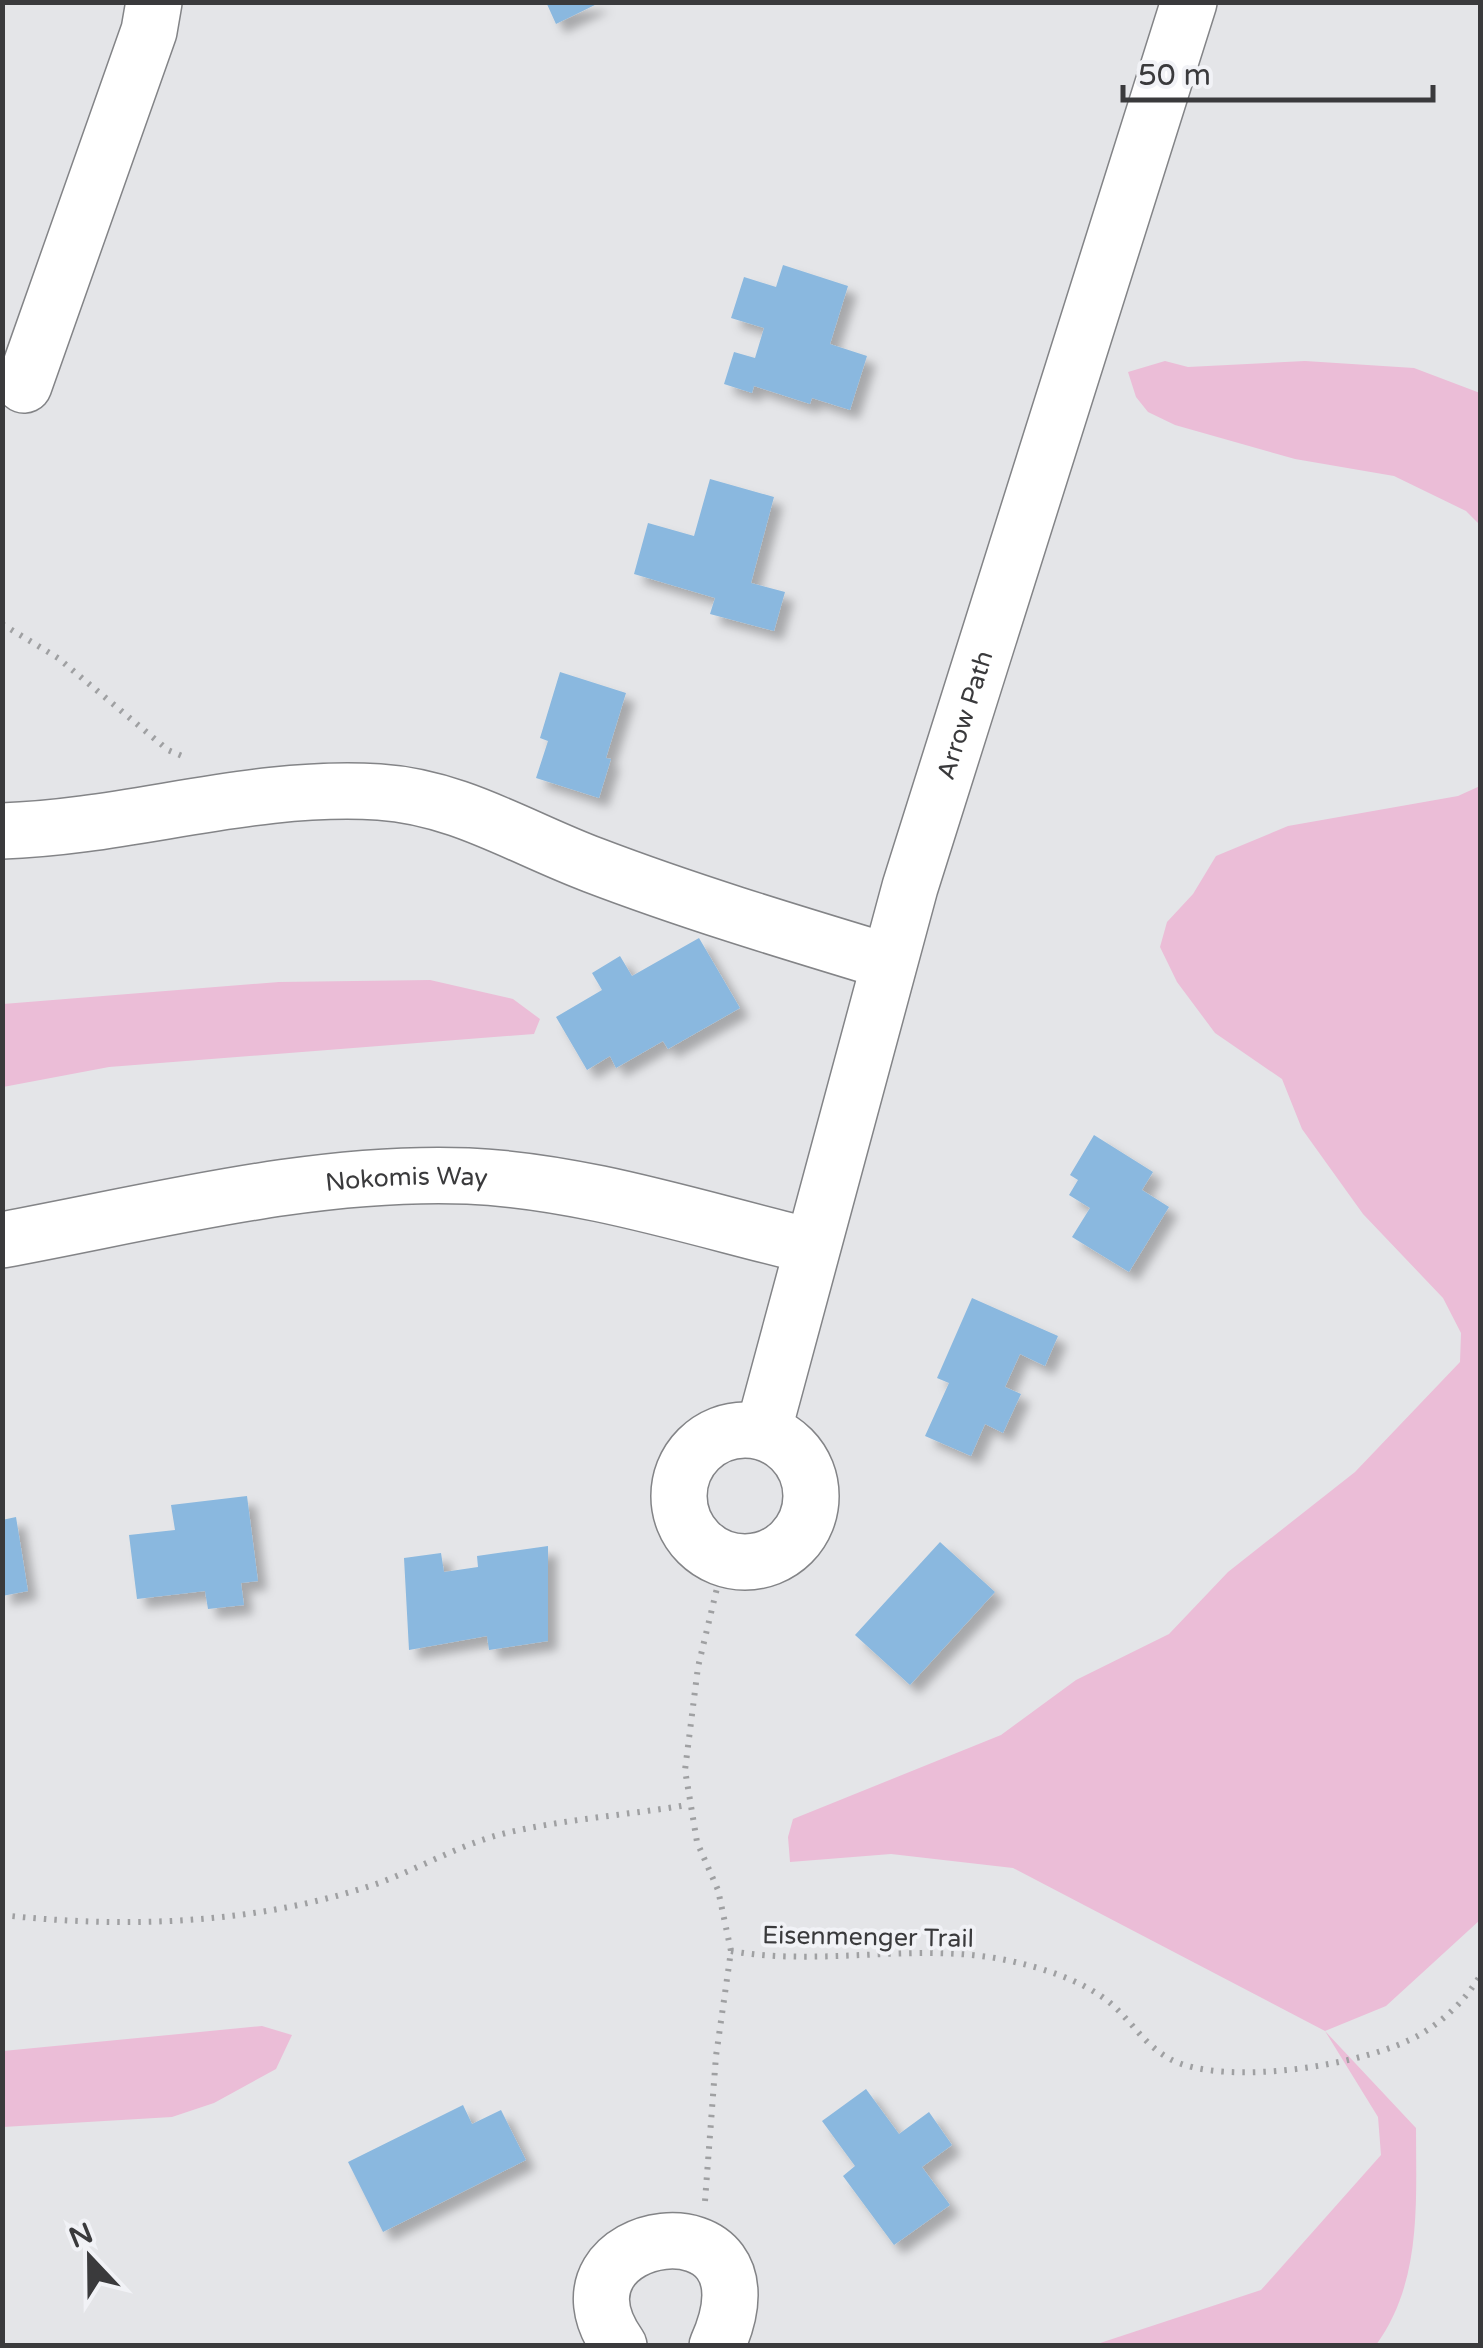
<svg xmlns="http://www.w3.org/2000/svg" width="1483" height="2348" viewBox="0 0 1483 2348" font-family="'Varela Round',sans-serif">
	<defs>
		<filter id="shadow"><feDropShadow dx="9" dy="9" stdDeviation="5" flood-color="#0004"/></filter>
	</defs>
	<rect width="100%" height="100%" fill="#e4e5e8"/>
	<path fill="#ebbdd7" d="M1165,361L1188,367L1305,361L1414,368L1480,393V525L1466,511L1394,476L1295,459L1175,425L1148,412L1136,397L1128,372Z
		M1480,786V1920L1386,2006L1325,2031L1416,2128C1416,2203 1422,2282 1376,2345H1094L1261,2290L1381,2155L1378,2117L1325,2031L1013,1868L891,1854L790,1862L788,1837L793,1819L1001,1735L1076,1680L1169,1634L1228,1572L1355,1472L1460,1362L1461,1333L1443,1298L1363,1214L1302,1129L1282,1079L1215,1033L1177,982L1160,947L1167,922L1193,894L1216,856L1288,826L1458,796Z
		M430,980L513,999L540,1019L534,1034L109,1067L3,1087V1004L279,982Z
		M262,2026L292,2035L276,2069L214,2103L172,2117L3,2127V2051Z"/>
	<path fill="#8ab8df" filter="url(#shadow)" d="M546,2H601L556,24Z
		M783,265L848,286L830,344L867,356L850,410L812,398L810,404L754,386L752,393L724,384L734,352L755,358L764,328L731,318L744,277L776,287Z
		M710,479L774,497L751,583L785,592L774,631L710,614L715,598L634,574L648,523L694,536Z
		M560,672L626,693L606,758L611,759L599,798L536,778L548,741L540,738Z
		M699,938L740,1008L668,1049L663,1041L616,1068L610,1056L587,1070L556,1017L602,990L592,973L620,956L632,976Z
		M1094,1135L1153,1172L1142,1190L1169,1207L1129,1272L1072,1237L1090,1208L1069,1195L1078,1180L1070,1175Z
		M972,1298L1058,1336L1045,1366L1020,1354L1005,1387L1021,1394L1003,1433L985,1424L971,1456L925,1436L949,1383L937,1378Z
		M247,1496L258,1581L241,1583L244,1605L208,1609L205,1591L137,1599L129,1535L175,1530L171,1505Z
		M16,1517L28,1591L2,1596V1520Z
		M940,1542L995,1592L910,1685L855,1635Z
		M548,1546V1641L489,1650L487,1636L409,1650L404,1558L441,1553L444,1572L478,1567L477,1556Z
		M866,2089L899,2134L929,2112L952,2145L922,2167L950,2205L894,2245L843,2176L855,2166L822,2121Z
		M463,2105L472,2124L501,2110L526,2160L383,2232L348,2162Z"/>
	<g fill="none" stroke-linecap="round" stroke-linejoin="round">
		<g stroke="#838487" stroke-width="58">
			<g id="minor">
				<path d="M24,385L149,31L154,2"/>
				<path d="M2,831C129,827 252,784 379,792C458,797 521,838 593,865C690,902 790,932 889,962"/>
				<path id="s1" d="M2,1240C154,1212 313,1170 468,1176C583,1181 698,1219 810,1246"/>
				<circle cx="745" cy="1496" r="66"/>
				<path id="s2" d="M763,1432L910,887L1189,2"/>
				<path d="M619,2346C534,2226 789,2187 717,2346"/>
			</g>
		</g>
		<path stroke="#9fa0a2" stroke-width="6" stroke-dasharray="2.5 8" stroke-linecap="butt" d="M2,624L58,658L168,750L187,758
			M2,1915C128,1929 259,1924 379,1883C422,1867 461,1844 506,1833C565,1819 628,1815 687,1805
			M731,1951C826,1968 925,1939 1019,1963C1049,1970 1084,1982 1109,2002C1132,2021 1143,2044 1170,2059C1224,2088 1369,2065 1421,2034C1446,2019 1465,2000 1480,1976
			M705,2201L716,2056L731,1951L718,1890L697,1842L685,1770L698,1667L724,1559"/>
		<use href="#minor" stroke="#fff" stroke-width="55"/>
	</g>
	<g text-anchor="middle" stroke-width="8" stroke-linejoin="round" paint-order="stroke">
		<g font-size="25" fill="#3a3a3c" stroke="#f1f2f6">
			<text dy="9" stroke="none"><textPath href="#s2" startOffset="745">Arrow Path</textPath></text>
			<text dy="9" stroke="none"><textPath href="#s1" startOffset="410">Nokomis Way</textPath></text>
			<text transform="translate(868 1936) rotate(1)" y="9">Eisenmenger Trail</text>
		</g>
	</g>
	<rect width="1483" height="2348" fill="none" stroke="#3a3a3c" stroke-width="10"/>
	<g transform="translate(90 2258) rotate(338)" stroke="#f1f2f6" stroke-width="8" paint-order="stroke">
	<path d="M0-8L18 38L0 25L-18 38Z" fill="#3a3a3c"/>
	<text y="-15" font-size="28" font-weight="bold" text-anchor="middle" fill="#3a3a3c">N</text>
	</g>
	<path d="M1123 85v15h310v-15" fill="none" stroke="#3a3a3c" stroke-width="5"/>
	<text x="1138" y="85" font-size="30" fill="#3a3a3c" stroke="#f1f2f6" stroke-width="8" paint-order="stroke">50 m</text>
</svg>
